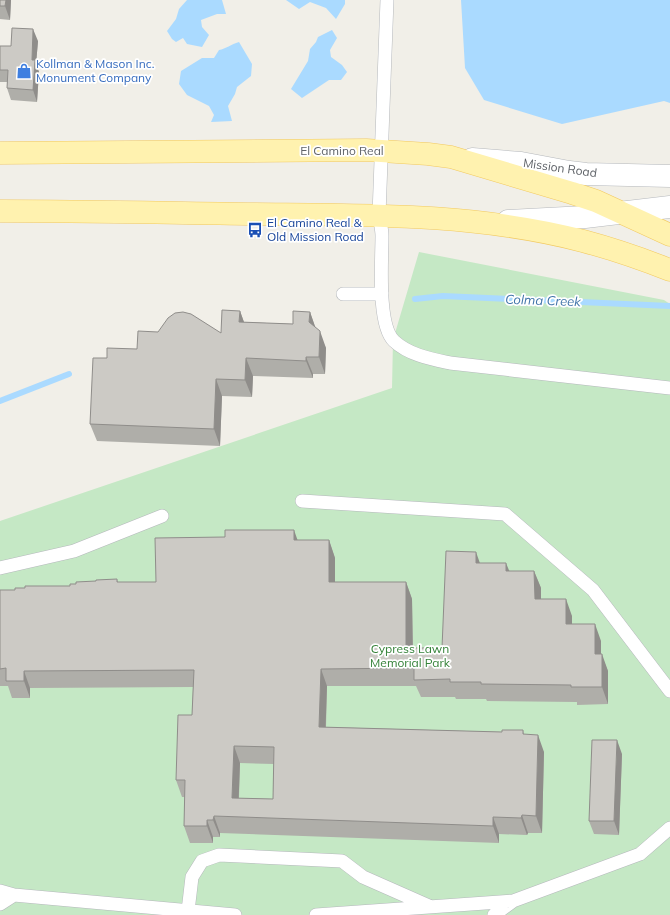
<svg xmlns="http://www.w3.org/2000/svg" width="670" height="915" viewBox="0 0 670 915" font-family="Mulish,sans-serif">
	<rect width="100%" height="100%" fill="#f1efe8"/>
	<path fill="#c5e8c5" d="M419,252L664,300L670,304V915H0V521L392,388L393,340Z"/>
	<path fill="#aadaff" d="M187,0H222L226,14H217L201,20L202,27L209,35L202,47L187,44L183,38L176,42L172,39L167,31L176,19L179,9Z
		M286,0H345V4L336,19L326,8L310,2L299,9Z
		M461,0H670V103L664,101L562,124L484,100L465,68Z
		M332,30L337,38L330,50L331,57L342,65L347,72L341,80H329L302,98L291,89L308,61L310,49L316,42L318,37Z
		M239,42L252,64L251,76L237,87L235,94L228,106L232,121L211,122L214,115L209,106L187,95L179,84L181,71L202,58H214L219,50C226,49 231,44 239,42Z"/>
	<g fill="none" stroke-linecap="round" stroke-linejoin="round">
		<path stroke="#aadaff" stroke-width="6" d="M415,299L443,296L670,306
			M0,401L69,374"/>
		<g stroke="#b5b8bc" stroke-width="14">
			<path id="lane" d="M387,0L379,215C380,222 382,229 382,236C382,260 377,325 394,341C409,355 431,359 450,363L670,388
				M343,294H382
				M302,501L505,514L593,590L670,691
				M0,568L74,551L162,516
				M0,891L14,895
				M0,904L14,895L235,915
				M188,911L192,877L202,861L219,855L342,861L363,877L431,907
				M316,915L513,901
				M494,915L513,901L640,854L670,828"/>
		</g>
		<g stroke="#b5b8bc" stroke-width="23">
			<path id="street" d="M472,159L521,163L569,172L586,174L670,176
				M508,221L585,217L670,207"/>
		</g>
		<g stroke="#f2c960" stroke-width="23">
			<path id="primary" d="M0,153L366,150L428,154L451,157L572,193L596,201L670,235
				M0,211C85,211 170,213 255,214C365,215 476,213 583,241C613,249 642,259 670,270"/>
		</g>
		<use href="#lane" stroke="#fff" stroke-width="13"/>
		<use href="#street" stroke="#fff" stroke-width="22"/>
		<use href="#primary" stroke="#fff2af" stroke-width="22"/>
	</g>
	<path fill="#afaea9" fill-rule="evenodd" d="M0,0H11L10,20L0,19Z
		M38,41L36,64L39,72L37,102L11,100L7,88V82H0V46H11Z
		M240,311L244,322L293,324L310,312L315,327L326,348L325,374H313V378L253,376L252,397L222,396L220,446L97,441L90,424L107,358L137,349L221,333Z
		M298,540H329L335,558V582H406L412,599L413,648H442L480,563L510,571H534L541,588V599L572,616V624L601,641V654L608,671V704L577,705V702L487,701L486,699H456L455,697H421L416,686H327L326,727L502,732L523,730L524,734L544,752L542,833H528L527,835L499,834V843L220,833V837H213V843H190L184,826L185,797H182L176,780L192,715L193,687L30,688V698H12L8,686H0V590H15L25,588L70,586L76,584L117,579L118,582H156ZM240,763L274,764L273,799L239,798Z
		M622,754L619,835L594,834L589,821Z"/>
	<path fill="#8f8d8a" d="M6,0H11L10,20L5,6Z
		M33,29L38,41L36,64L39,72L37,102L33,90L32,60Z
		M240,311L246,328L239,322Z
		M310,312L316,329L309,322Z
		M320,331L326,348L325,374L319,357Z
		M306,357L313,374V378L306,361Z
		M246,358L253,376L252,397L245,380Z
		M216,379L222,396L220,446L214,429Z
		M294,530L300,547L294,540Z
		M329,540L335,558V599L329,582Z
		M476,552L482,569L476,563Z
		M506,563L513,580L506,571Z
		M534,571L541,588V616L535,599Z
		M406,582L412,599L413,665L406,648Z
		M566,599L572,616V641L566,624Z
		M595,624L601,641V671L595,654Z
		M602,654L608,671V704L602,687Z
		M321,669L327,686L325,744L319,727Z
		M24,671L30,688V698L24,681Z
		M538,735L544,752L542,833L536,816Z
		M617,740L622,754L619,835L614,821Z
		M234,746L240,763L238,815L232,798Z
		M522,815L528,833L527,835L521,818Z
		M214,816L220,833V837L213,820Z
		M493,817L499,834V843L493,826Z
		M207,820L213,837V843L207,826Z"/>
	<path fill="#cccac5" stroke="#8f8d8a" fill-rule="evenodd" d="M0,0H6L5,6H0Z
		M12,28L33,29L32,60H35L33,90L7,88L8,70H0V46H11Z
		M222,310L240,311L239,322L293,324V311L310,312L309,322L320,331L319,357H306V361L246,358L245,380L216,379L214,429L90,424L93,358H107V348L137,349L138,331L158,332L168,318L175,313L183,312L191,314L221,333Z
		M225,530H294V540H329V582H406V648H442L446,551L476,552V563H506V571H534L535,599H566V624H595V654H602V687H571V685L481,684V682H450V679L414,680V668L321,669L319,727L502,732V730H523V734L538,735L536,816L522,815L521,818L493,817V826L214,816L213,820H207V826H184L185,780H176L178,715H192L194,670L24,671V681H6V668L0,669V590H15V588H25V586H70V584H76V582L96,581V580L117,579V582H156L155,538L225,537ZM234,746L274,747L273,799L232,798Z
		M592,740H617L614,821H589Z"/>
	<defs>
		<g id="shop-bare" transform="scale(1.2)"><path d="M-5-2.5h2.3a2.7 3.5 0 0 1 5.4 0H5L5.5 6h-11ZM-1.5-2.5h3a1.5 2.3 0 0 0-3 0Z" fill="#3f7fe0" stroke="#fff" stroke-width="2.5" paint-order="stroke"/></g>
		<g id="bus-bare" transform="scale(1.2)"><path d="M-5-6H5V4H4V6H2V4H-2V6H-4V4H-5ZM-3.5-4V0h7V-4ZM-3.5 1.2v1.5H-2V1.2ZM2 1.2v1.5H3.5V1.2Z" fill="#1a4fb4" stroke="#fff" stroke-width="2.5" paint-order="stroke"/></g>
	</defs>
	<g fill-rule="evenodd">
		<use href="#shop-bare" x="24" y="71"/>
		<use href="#bus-bare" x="255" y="230"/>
	</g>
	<g text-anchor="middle" stroke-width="3.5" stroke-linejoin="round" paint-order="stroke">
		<g font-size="12" fill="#366cbe" stroke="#fff" text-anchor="start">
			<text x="36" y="68">Kollman &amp; Mason Inc.<tspan x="36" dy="14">Monument Company</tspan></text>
		</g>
		<g font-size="12" fill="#5f6368" stroke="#fff">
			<text x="342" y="155">El Camino Real</text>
			<text transform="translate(560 168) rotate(8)" y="4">Mission Road</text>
		</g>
		<g font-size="12" fill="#164399" stroke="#fff" text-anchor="start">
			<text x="267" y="227">El Camino Real &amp;<tspan x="267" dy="14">Old Mission Road</tspan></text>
		</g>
		<g font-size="12" fill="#348238" stroke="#fff">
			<text x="410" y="653">Cypress Lawn<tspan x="410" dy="14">Memorial Park</tspan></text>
		</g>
		<g font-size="13" font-style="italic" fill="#4174aa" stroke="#fff">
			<text transform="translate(543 300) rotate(2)" y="5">Colma Creek</text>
		</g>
	</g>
</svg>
